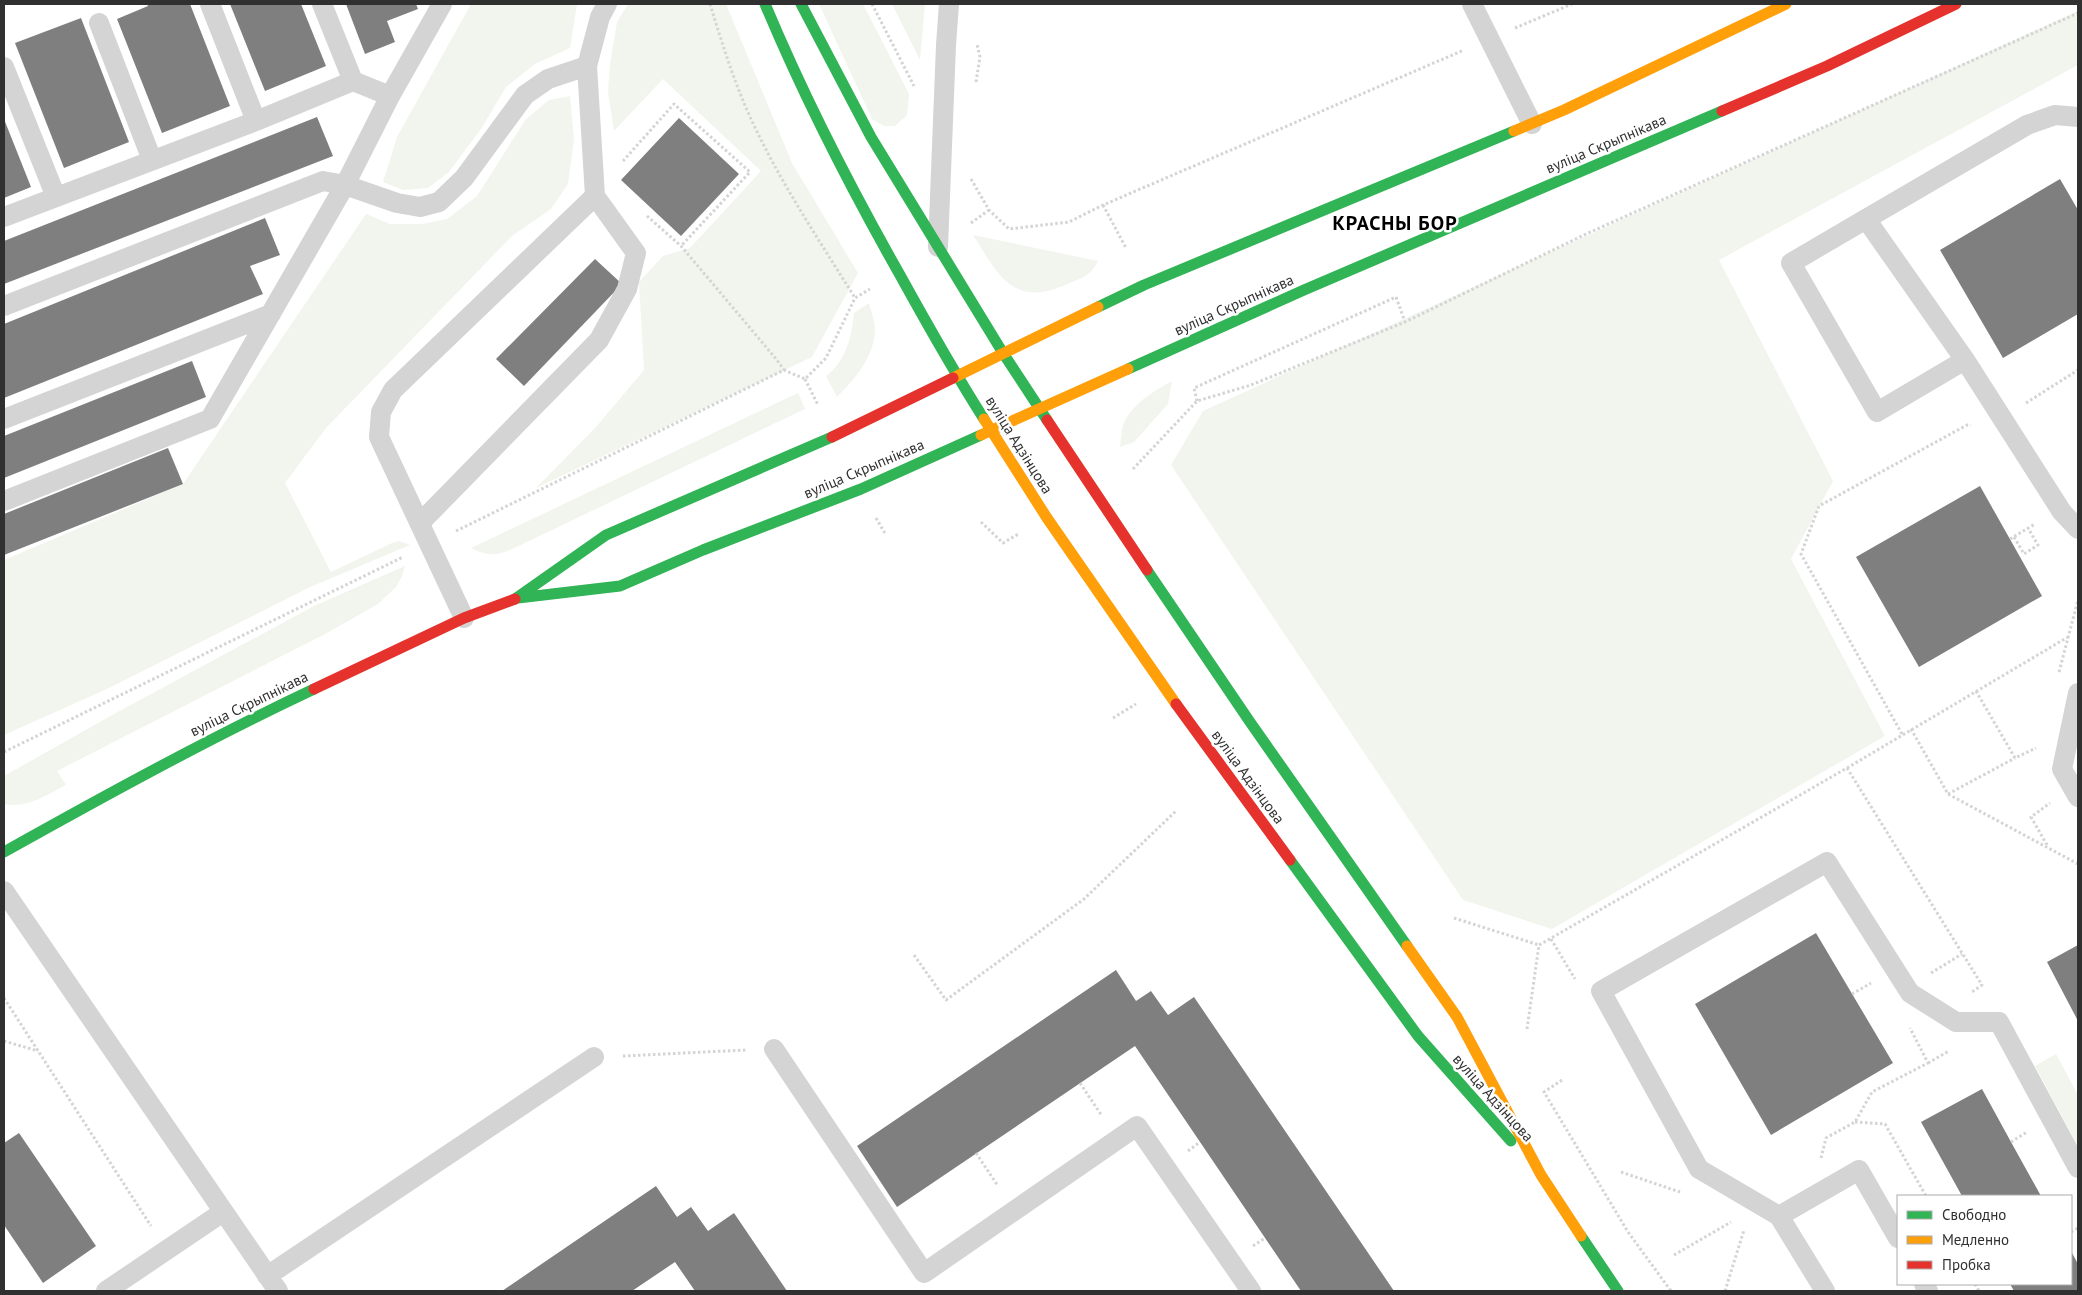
<svg xmlns="http://www.w3.org/2000/svg" width="2082" height="1295" viewBox="0 0 2082 1295" font-family="'PT Sans',sans-serif">
	<rect width="100%" height="100%" fill="#fff"/>
	<path fill="#f2f5ed" d="M471,4H577L570,48L535,64L506,87L481,129L449,172L428,188L403,190L383,182L397,137Z
		M628,4H726L792,163L858,273L812,357L536,488L596,427L644,370L639,282L663,256L690,248L761,171L663,79L614,131L608,92L610,64L617,22Z
		M819,4H863L909,94L907,115L895,126H884L872,119Z
		M892,4H925L920,60Z
		M2078,11V65L1719,260L1833,481L1791,559L1885,736L1552,929L1463,900L1171,465L1203,411Z
		M570,96L574,139L568,184L551,209L512,236L326,428L285,483L331,572L392,543L399,541L410,545L308,588L107,689L4,735V560L183,484L366,214L390,224H422L447,219L477,196L526,119L549,100Z
		M973,235L1098,261C1090,277 1081,278 1065,285C1012,308 998,274 973,235Z
		M869,303C871,311 875,321 875,330C874,357 855,379 837,397L826,376C846,362 852,335 854,313Z
		M1172,381L1168,404L1134,442L1120,447C1121,440 1121,429 1124,423C1133,403 1154,391 1172,381Z
		M798,393L805,409L508,551C494,556 484,555 471,548Z
		M405,566L402,576L396,587L378,604L325,634L57,771L66,785C47,795 26,809 4,804V776L114,714L314,606Z
		M2056,1054L2078,1095V1146L2035,1066Z"/>
	<path fill="#7f7f7f" d="M147,4H190L230,106L162,133L117,19L148,6Z
		M230,4H301L326,66L265,91Z
		M346,4H416L418,9L387,21L395,42L365,54Z
		M81,18L129,142L64,168L15,43Z
		M317,117L333,156L4,284V241Z
		M679,118L739,174L681,236L621,180Z
		M4,119L31,187L4,198Z
		M2060,179L2078,210V314L2003,358L1940,250Z
		M265,218L280,255L250,266L263,294L4,398V324Z
		M595,259L622,284L524,386L496,359Z
		M192,361L206,397L4,478V436Z
		M168,448L183,484L4,555V514Z
		M1980,486L2042,596L1919,667L1856,557Z
		M1816,933L1893,1063L1771,1135L1695,1004Z
		M2078,945V1021L2047,962Z
		M1116,970L1136,1001L1151,991L1168,1015L1194,997L1394,1291H1301L1135,1046L897,1207L857,1146Z
		M1982,1089L2011,1142L2041,1196H1962L1921,1122Z
		M19,1133L96,1246L43,1283L4,1225V1143Z
		M656,1186L677,1217L691,1207L708,1231L734,1213L787,1291H695L675,1262L632,1291H502Z
		M2071,1251L2078,1264V1291H2014L2010,1284H2071Z"/>
	<g fill="none" stroke-linecap="round" stroke-linejoin="round">
		<path stroke="#d4d4d4" stroke-width="3" stroke-dasharray="2.5 2.5" stroke-linecap="butt" d="M710,4C722,43 734,82 751,119C780,182 819,240 855,298
			M872,4L914,86
			M1515,28L1572,4
			M976,82L980,57L977,44
			M623,161L674,104L750,172L681,246
			M971,179L989,210L1009,229L1069,222L1103,205L1464,50
			M1103,205L1126,248
			M647,216L681,246L777,360L784,370
			M971,223L989,210
			M805,379L818,405
			M1197,401L1194,388L1396,297L1405,322
			M2026,403L2078,370
			M1133,469L1197,401L1251,385L1405,322L1586,234L2078,13
			M876,518L886,535
			M981,522L1003,543L1020,533
			M456,531L784,370L805,379L826,358L855,298L870,289
			M2014,537L2024,554L2038,545L2028,528
			M2010,539L2035,524
			M2059,672L2078,600
			M1976,691L2015,758L2036,748
			M1113,718L1136,704
			M1911,729L1948,794L2078,864
			M1902,734L1801,554L1819,506L1967,425H1971
			M4,752L403,557
			M1847,768L2068,637
			M1948,794L2015,758
			M2047,845L2031,817L2050,803
			M1454,918L1539,945
			M1551,939L1575,979
			M914,955L946,1000L1084,899L1176,811
			M1931,973L1962,954
			M1852,994L1871,983
			M4,998L151,1226
			M1527,1029L1539,945L1847,768L1982,985L1972,992
			M4,1041L38,1051
			M623,1056L746,1050
			M1928,1063L1949,1051
			M1562,1080L1544,1092L1628,1232L1671,1291
			M1080,1083L1102,1116
			M1855,1122L1885,1124L1926,1196
			M2011,1142L2027,1132
			M1188,1151L1200,1142
			M976,1153L998,1186
			M1821,1158L1826,1138L1855,1122L1872,1092L1928,1063L1910,1028
			M1621,1172L1680,1192
			M4,1228L5,1227
			M2071,1232L2078,1228
			M1253,1246L1265,1238
			M1674,1255L1731,1222
			M1975,1284L1979,1291
			M1725,1291L1744,1230"/>
		<path stroke="#d4d4d4" stroke-width="20" d="M210,4L256,121
			M322,4L353,81
			M1472,4L1532,124
			M99,23L152,160
			M4,67L56,197
			M2078,117L2055,115L2027,125L1866,219L1965,360L2062,512L2078,529
			M4,217L256,121L353,81L390,96
			M1866,219L1791,263L1877,412L1965,360
			M938,247L946,45L949,4
			M4,306L323,181L345,185L397,203L420,207L439,202L464,178L525,95L548,79L587,66
			M4,419L271,314
			M4,501L210,419L345,185L390,96L442,4
			M420,523L599,340L627,289L636,253L595,196L587,66L600,17L607,4
			M464,618L379,437L381,412L393,390L595,196
			M2078,693L2062,769L2078,797
			M4,891L278,1291
			M774,1049L924,1273L1137,1126L1251,1291
			M1779,1216L1859,1170L1898,1238
			M267,1276L594,1057
			M1924,1284L1928,1291
			M106,1291L223,1212
			M1825,1291L1779,1216L1699,1169L1601,991L1827,862L1910,993L1956,1022H1999L2078,1168"/>
		<path stroke="#30b455" stroke-width="11" d="M765,4C804,97 850,187 900,275C927,324 954,372 984,419
			M801,4L871,137L1003,353L1047,420
			M1098,307L1144,285L1514,131
			M1128,369L1304,290L1722,111
			M1147,570L1250,722L1407,946
			M518,598L620,586L703,550L861,489L981,435
			M515,599L606,535L832,437
			M4,852C106,795 208,739 314,689
			M1290,860L1418,1036L1511,1141
			M1581,1236L1618,1291"/>
		<path stroke="#ff9f0a" stroke-width="11" d="M1514,131L1564,110L1786,4
			M953,378L1098,307
			M984,419L1047,518L1176,704
			M981,435L1128,369
			M1407,946L1457,1017L1541,1175L1581,1236"/>
		<path stroke="#e5322d" stroke-width="11" d="M1722,111L1827,66L1956,4
			M1047,420L1147,570
			M832,437L953,378
			M314,689L464,618L515,599
			M1176,704L1290,860"/>
	</g>
	<g text-anchor="middle" stroke-width="5" stroke-linejoin="round" paint-order="stroke">
		<g font-size="15" fill="#303030" stroke="#fff">
			<text transform="translate(1606 144) rotate(-23)" y="5">вуліца Скрыпнікава</text>
			<text transform="translate(1234 305) rotate(-24)" y="5">вуліца Скрыпнікава</text>
			<text transform="translate(1019 445) rotate(58)" y="5">вуліца Адзінцова</text>
			<text transform="translate(864 469) rotate(-23)" y="5">вуліца Скрыпнікава</text>
			<text transform="translate(249 704) rotate(-26)" y="5">вуліца Скрыпнікава</text>
			<text transform="translate(1248 777) rotate(54)" y="5">вуліца Адзінцова</text>
			<text transform="translate(1493 1098) rotate(48)" y="5">вуліца Адзінцова</text>
		</g>
		<g font-size="20" font-weight="bold" letter-spacing="1" fill="#000" stroke="#fff">
			<text x="1395" y="230">КРАСНЫ БОР</text>
		</g>
	</g>
	<rect width="2082" height="1295" fill="none" stroke="#303030" stroke-width="10"/>
	<rect x="1897" y="1195" width="175" height="90" fill="#ffffff" stroke="#acacac"/>
	<rect x="1907" y="1211" width="25" height="8" fill="#30b455" stroke="#acacac"/>
	<text x="1942" y="1220" font-size="15" fill="#303030">Свободно</text>
	<rect x="1907" y="1236" width="25" height="8" fill="#ff9f0a" stroke="#acacac"/>
	<text x="1942" y="1245" font-size="15" fill="#303030">Медленно</text>
	<rect x="1907" y="1261" width="25" height="8" fill="#e5322d" stroke="#acacac"/>
	<text x="1942" y="1270" font-size="15" fill="#303030">Пробка</text>
</svg>
